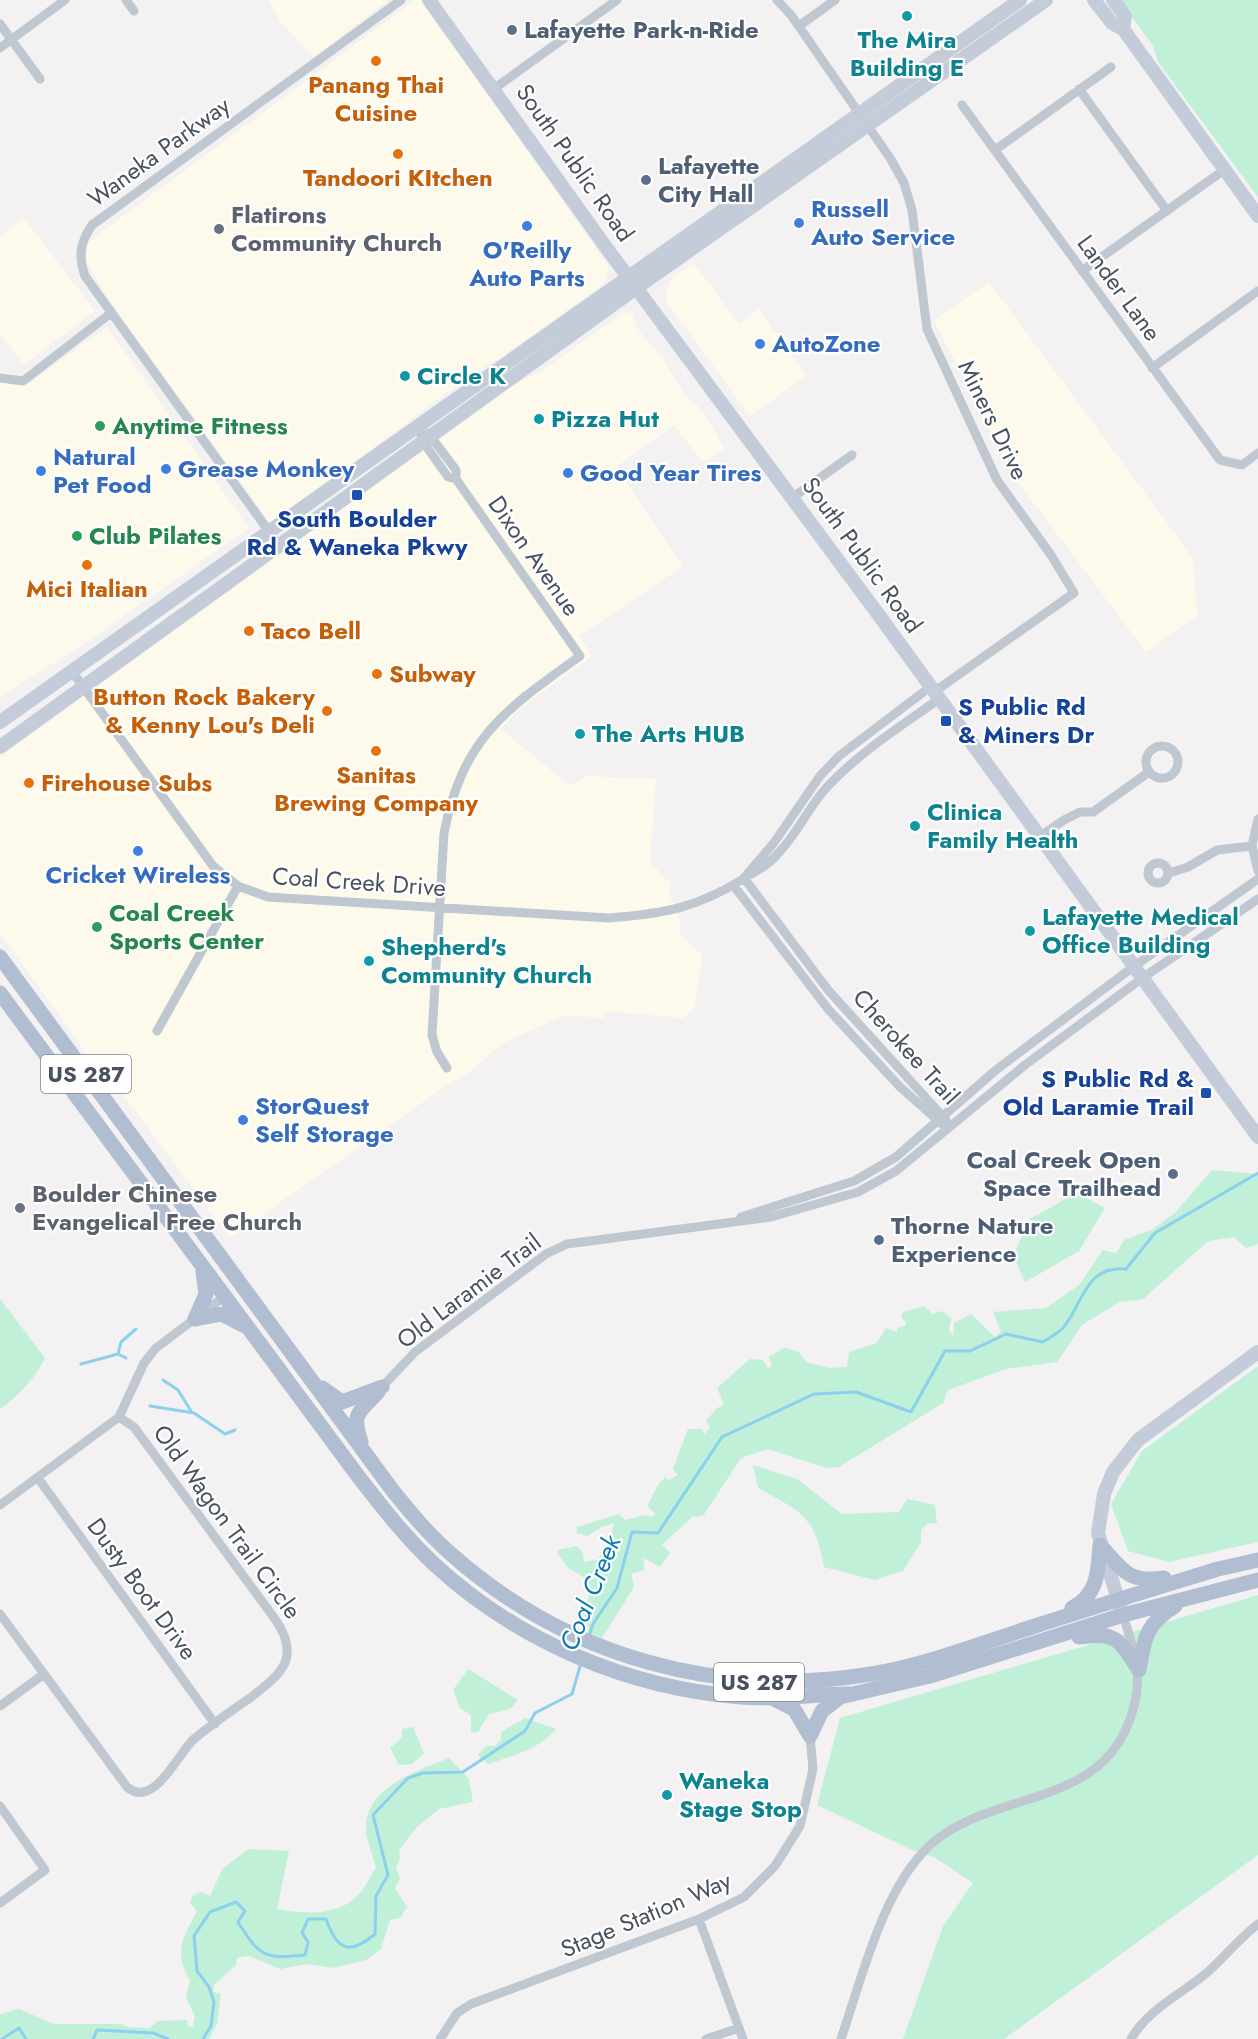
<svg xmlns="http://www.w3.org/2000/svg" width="1258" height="2039" viewBox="0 0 1258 2039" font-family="Jost,sans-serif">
	<rect width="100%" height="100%" fill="#f3f1f1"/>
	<path fill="#fdfaec" d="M268,0H388L313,57L280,21Z
		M415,0H421L609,267L607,277L602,285L503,356L472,374L271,524L107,297L86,261L88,242Z
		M24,218L95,311L23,365L0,333V236Z
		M694,263L739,324L759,309L806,376L750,416L666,301L668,286L674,276Z
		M989,282L1193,558L1197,616L1146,652L1015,478L934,320Z
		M631,312L639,331L662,357L685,395L702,410L725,449L702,462L674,425L616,467L683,566L579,636L592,656L518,710L501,729L570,786L586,776L656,779L650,862L671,884L669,894L680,920L679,932L702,955L695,1007L683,1018L605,1011L604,1018L565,1015L503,1043L467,1074L447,1085L230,1238L128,1101L100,1072L0,933V757L515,383L541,372L621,314Z
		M107,327L249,528L82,645L0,697V383H30Z"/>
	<path fill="#c0f0d8" d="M1120,0H1258V197L1158,62L1153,46Z
		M1212,1170L1258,1174V1244L1246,1248L1234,1237L1208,1241L1143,1299L1120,1302L1082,1325L1057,1362L1006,1369L948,1390L943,1403L839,1467L826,1468L768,1449L741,1458L703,1516L692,1517L662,1545L670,1553L660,1567L644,1558V1570L631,1574L634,1587L602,1638L588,1632L587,1621L581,1614V1604L589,1600L587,1579L568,1568L557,1553L558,1550L577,1546L583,1553L584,1562L597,1560L608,1545L614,1523L602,1527L587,1536L577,1533V1527L619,1514L625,1520L645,1515L653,1517L655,1513L647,1506L658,1485L665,1477L669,1480L678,1475L673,1469L688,1429H701L705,1434L710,1427L706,1421L716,1409L724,1404L717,1388L750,1359L763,1360L768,1368L772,1366L769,1356L785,1348L799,1352L806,1362L829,1368L847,1367L849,1352L877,1343L886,1328L897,1332L898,1327L905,1326L906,1322L901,1317L903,1312L925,1306L932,1314L942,1311L951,1318L949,1330L953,1336L954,1323L971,1314L995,1337L1001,1331L993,1312L1046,1308L1079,1285L1103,1250L1116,1253L1124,1240L1153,1229L1176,1212Z
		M1076,1193L1105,1208L1079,1251L1025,1282L1013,1255L1030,1219Z
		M0,1299L45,1358C35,1378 18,1397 0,1409Z
		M1258,1366V1542L1169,1562L1128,1551L1111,1504L1142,1451Z
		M753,1465L797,1479L842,1514L899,1512L907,1499L935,1505L937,1524L928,1523L921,1530V1542L903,1571L875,1580L824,1567C815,1515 801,1512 758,1488Z
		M1258,1595V1855L1004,2039H903L943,1926L973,1883L934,1857L912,1850L817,1805L840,1718Z
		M468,1669L518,1700L510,1709L489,1714L478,1732H471V1715L460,1708L453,1690Z
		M525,1718L556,1729C540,1749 512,1756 488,1764L478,1755L486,1746H495L501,1740V1732Z
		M413,1727L424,1753L412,1764L399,1765L390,1748L402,1738V1729Z
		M449,1758L469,1779L473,1802L439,1809L417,1827L399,1850L400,1859L396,1868L400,1878L395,1888L407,1907L400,1918L390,1920L381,1949L366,1960L334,1968L306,1964L280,1969L249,1956L237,1958L236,1965L214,1985L213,1992L221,1994L217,2024L209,2039H0V2014L19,2009L54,2024H121L127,2027L150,2028L157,2021L187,2020L188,2027L193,2026L195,2016L186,1998L190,1980C173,1952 183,1938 197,1911L190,1903L192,1896L201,1892L210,1896L223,1868L249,1849L289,1851L277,1909C305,1914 340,1917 361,1892C367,1885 371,1875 376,1867C373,1855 365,1838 366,1826C367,1786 420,1770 449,1758Z"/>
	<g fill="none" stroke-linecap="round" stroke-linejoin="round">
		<path stroke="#8dcfee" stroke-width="3" d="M118,1354L121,1342L136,1329
			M81,1364L118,1354L126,1358
			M163,1380L178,1390L191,1411
			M150,1406L194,1413L225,1434L235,1430
			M589,1636L593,1624L617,1588L632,1532L658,1533L722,1437L814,1394L856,1392L911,1412L945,1351H970L1006,1334L1043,1342C1049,1338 1058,1333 1063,1328C1084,1303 1084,1266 1126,1269L1155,1233L1258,1173
			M2,2039L19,2028L26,2039
			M93,2039L97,2030L153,2033L168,2039
			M203,2039L211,2026L214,2002L209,1987L197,1971L194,1936L210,1912L236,1902L245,1911L238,1922C260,1957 264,1959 305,1955L308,1942L302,1933L308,1919H326C337,1950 349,1956 375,1934L376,1896L388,1875L373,1815L408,1778L423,1773L463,1772L525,1731L535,1713L572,1694L581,1663"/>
		<path stroke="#bfc7d0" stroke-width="9" d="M126,0L134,11
			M777,0L791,15L890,158L904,183L912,210L927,329L997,480L1051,555L1074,593L934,692
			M0,24L40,79
			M799,26L835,0
			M0,48L65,0
			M495,88L617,0
			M1079,89L1167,211
			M962,105L1220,460L1242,465L1258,453
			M995,150L1111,67
			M1082,271L1224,170
			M1152,368L1258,291
			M0,378L23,381L111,313
			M417,426L426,446L448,477L456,479
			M428,433L456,470V479L580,656C506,709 463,737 444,833L432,1035L437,1052L447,1068
			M792,498L852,455
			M278,544L85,276C78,255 80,243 92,225L401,0
			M71,670L213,866L238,886L268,897L609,918C662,914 697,908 743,879C761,868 767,867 782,849C799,830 810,805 828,786C860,752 901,726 939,699
			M1146 762a16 16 0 1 1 32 0a16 16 0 1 1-32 0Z
			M1258,819L1252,846L1258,871
			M1039,837L1064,820L1080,812H1093L1149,772
			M1148 873a10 10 0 1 1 20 0a10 10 0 1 1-20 0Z
			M1169,873L1188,867L1217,850L1252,846
			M744,878L828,990L946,1120
			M744,878L773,844L820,776L839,756L930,687
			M734,886L828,1009L900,1087L943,1125
			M157,1031L238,886
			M741,1217L854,1181L896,1157L996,1070L1133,967L1258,879
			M382,1387L415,1352L546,1254L567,1244L771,1217L858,1192L896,1171L1025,1065L1141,979L1258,899
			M119,1417L144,1363L156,1348L225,1296
			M38,1478L215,1724
			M0,1505L119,1417L134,1427L275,1619C302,1658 281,1674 250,1698C231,1711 212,1724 194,1739C178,1753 154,1810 127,1787L0,1614
			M0,1706L44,1674
			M0,1806L45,1870L0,1903
			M699,1919L743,2039
			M440,2039L457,2013L471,2004L699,1919L744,1897L775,1866L800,1826L813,1769L810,1736
			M706,2039L739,2028
			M841,2039C862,1978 882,1891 929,1846C988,1791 1090,1809 1126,1729C1146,1684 1137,1659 1123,1615
			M1131,2039C1149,2007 1185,1993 1211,1969C1227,1954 1240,1938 1258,1924"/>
		<path stroke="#c4ccda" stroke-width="14" d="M429,0L608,250L878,614L1258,1137
			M1094,0L1112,23L1123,29L1258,216
			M1113,0L1125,16L1123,29
			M0,722L1020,0
			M0,747L636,288L1046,0
			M1121,1610L1098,1533L1104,1494L1113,1472L1138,1440L1258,1352"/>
		<path stroke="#b1bdd0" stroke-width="15" d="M0,957L393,1491C411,1513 429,1535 451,1554C567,1657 719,1699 871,1674C926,1665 979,1644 1032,1627C1093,1607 1156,1588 1218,1569L1258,1560
			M0,993L358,1476C382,1507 406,1538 435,1565C519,1642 628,1688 741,1697C778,1700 814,1694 850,1694
			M195,1319L222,1314L243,1325
			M195,1319L206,1294L203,1271
			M322,1388L342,1402L382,1387
			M361,1442C351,1412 359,1413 378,1392
			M1100,1545C1123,1570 1127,1583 1164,1578
			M1072,1608C1098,1595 1098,1572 1100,1545
			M1079,1637C1117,1631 1119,1640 1139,1670
			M1139,1670C1145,1637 1145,1625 1175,1606
			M774,1699L794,1709L810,1736
			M810,1736L822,1711L840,1697L930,1676L1123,1615L1258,1580"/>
	</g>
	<g fill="#0f9aa8" stroke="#fff" stroke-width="2">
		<circle cx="907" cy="16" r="6"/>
		<circle cx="405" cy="376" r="6"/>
		<circle cx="539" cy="419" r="6"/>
		<circle cx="580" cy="734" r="6"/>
		<circle cx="915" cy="826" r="6"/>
		<circle cx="1030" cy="931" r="6"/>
		<circle cx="369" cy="961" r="6"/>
		<circle cx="667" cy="1795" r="6"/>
	</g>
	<g fill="#5c6f8a" stroke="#fff" stroke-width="2">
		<circle cx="512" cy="30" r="6"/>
		<circle cx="646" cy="180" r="6"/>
		<circle cx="1173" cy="1174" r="6"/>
		<circle cx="879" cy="1240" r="6"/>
	</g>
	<g fill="#e8710a" stroke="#fff" stroke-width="2">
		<circle cx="376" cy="61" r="6"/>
		<circle cx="398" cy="154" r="6"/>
		<circle cx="87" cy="565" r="6"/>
		<circle cx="249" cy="631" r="6"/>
		<circle cx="377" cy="674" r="6"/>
		<circle cx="327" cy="711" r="6"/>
		<circle cx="376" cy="751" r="6"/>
		<circle cx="29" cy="783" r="6"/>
	</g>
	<g fill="#3f7fe0" stroke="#fff" stroke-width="2">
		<circle cx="799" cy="223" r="6"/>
		<circle cx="527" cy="226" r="6"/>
		<circle cx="760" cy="344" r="6"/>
		<circle cx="166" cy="469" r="6"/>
		<circle cx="41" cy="471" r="6"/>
		<circle cx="568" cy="473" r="6"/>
		<circle cx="138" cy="851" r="6"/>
		<circle cx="243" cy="1120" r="6"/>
	</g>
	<g fill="#6b7280" stroke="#fff" stroke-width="2">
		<circle cx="219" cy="229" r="6"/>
		<circle cx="20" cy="1208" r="6"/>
	</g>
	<g fill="#2e9e5b" stroke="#fff" stroke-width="2">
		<circle cx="100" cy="426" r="6"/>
		<circle cx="77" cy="536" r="6"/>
		<circle cx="97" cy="927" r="6"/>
	</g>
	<g fill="#1a4fb4" stroke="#fff" stroke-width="2">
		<rect x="351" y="489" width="12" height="12" rx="3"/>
		<rect x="940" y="715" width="12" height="12" rx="3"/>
		<rect x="1200" y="1087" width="12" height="12" rx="3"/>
	</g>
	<g text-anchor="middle" stroke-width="4.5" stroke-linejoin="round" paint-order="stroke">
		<g fill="#fff" stroke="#7f868f" stroke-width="1.5">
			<rect x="41" y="1055" width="90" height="38" rx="4.5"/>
			<rect x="714" y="1663" width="90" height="38" rx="4.5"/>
		</g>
		<g font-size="22" font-weight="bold" fill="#48525f">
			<text x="86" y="1082">US 287</text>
			<text x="759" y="1690">US 287</text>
		</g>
		<g font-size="24" font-weight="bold" fill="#4e5e75" stroke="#fff" text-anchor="start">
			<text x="524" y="38">Lafayette Park-n-Ride</text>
			<text x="658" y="174">Lafayette<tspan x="658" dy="28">City Hall</tspan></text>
			<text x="1161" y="1168" text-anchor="end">Coal Creek Open<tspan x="1161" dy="28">Space Trailhead</tspan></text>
			<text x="891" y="1234">Thorne Nature<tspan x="891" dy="28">Experience</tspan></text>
		</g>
		<g font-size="24" font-weight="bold" fill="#0d838f" stroke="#fff" text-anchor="start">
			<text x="907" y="48" text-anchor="middle">The Mira<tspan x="907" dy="28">Building E</tspan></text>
			<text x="417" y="384">Circle K</text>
			<text x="551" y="427">Pizza Hut</text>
			<text x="592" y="742">The Arts HUB</text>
			<text x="927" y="820">Clinica<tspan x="927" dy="28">Family Health</tspan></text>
			<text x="1042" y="925">Lafayette Medical<tspan x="1042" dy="28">Office Building</tspan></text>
			<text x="381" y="955">Shepherd's<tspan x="381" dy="28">Community Church</tspan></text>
			<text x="679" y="1789">Waneka<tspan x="679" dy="28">Stage Stop</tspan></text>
		</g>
		<g font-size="24" font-weight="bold" fill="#c56008" stroke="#fff">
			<text x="376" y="93">Panang Thai<tspan x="376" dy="28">Cuisine</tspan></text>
			<text x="398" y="186">Tandoori KItchen</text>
			<text x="87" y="597">Mici Italian</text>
			<text x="261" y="639" text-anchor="start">Taco Bell</text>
			<text x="389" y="682" text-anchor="start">Subway</text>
			<text x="315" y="705" text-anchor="end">Button Rock Bakery<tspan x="315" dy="28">&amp; Kenny Lou's Deli</tspan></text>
			<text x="376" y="783">Sanitas<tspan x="376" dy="28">Brewing Company</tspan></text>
			<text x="41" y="791" text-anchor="start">Firehouse Subs</text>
		</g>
		<g font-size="24" fill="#48525f" stroke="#fff">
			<text transform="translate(159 152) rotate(-36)" y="8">Waneka Parkway</text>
			<text transform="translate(575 163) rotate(55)" y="8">South Public Road</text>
			<text transform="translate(1119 288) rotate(54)" y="8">Lander Lane</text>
			<text transform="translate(993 420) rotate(64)" y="8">Miners Drive</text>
			<text transform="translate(862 555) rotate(54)" y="8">South Public Road</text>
			<text transform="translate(534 556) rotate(55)" y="8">Dixon Avenue</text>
			<text transform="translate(359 882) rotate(4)" y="8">Coal Creek Drive</text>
			<text transform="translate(906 1047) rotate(48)" y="8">Cherokee Trail</text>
			<text transform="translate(469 1291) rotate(-37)" y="8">Old Laramie Trail</text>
			<text transform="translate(227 1522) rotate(54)" y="8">Old Wagon Trail Circle</text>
			<text transform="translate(142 1589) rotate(54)" y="8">Dusty Boot Drive</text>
			<text transform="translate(646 1915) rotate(-23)" y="8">Stage Station Way</text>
		</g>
		<g font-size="24" font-weight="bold" fill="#366cbe" stroke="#fff" text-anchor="start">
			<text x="811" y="217">Russell<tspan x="811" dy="28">Auto Service</tspan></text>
			<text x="527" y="258" text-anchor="middle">O'Reilly<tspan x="527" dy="28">Auto Parts</tspan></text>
			<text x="772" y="352">AutoZone</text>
			<text x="53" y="465">Natural<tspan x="53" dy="28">Pet Food</tspan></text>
			<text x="178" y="477">Grease Monkey</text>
			<text x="580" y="481">Good Year Tires</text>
			<text x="138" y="883" text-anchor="middle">Cricket Wireless</text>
			<text x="255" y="1114">StorQuest<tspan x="255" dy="28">Self Storage</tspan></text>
		</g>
		<g font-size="24" font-weight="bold" fill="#5b616d" stroke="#fff" text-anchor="start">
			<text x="231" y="223">Flatirons<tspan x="231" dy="28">Community Church</tspan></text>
			<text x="32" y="1202">Boulder Chinese<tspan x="32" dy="28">Evangelical Free Church</tspan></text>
		</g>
		<g font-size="24" font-weight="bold" fill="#27864d" stroke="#fff" text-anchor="start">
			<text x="112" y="434">Anytime Fitness</text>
			<text x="89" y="544">Club Pilates</text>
			<text x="109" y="921">Coal Creek<tspan x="109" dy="28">Sports Center</tspan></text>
		</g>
		<g font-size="24" font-weight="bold" fill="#164399" stroke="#fff">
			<text x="357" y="527">South Boulder<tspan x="357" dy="28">Rd &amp; Waneka Pkwy</tspan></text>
			<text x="958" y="715" text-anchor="start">S Public Rd<tspan x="958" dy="28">&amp; Miners Dr</tspan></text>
			<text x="1194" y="1087" text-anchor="end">S Public Rd &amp;<tspan x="1194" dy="28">Old Laramie Trail</tspan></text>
		</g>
		<g font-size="26" font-style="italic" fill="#0b7bb0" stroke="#fff">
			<text transform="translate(590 1593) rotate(-68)" y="9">Coal Creek</text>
		</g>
	</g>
</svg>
